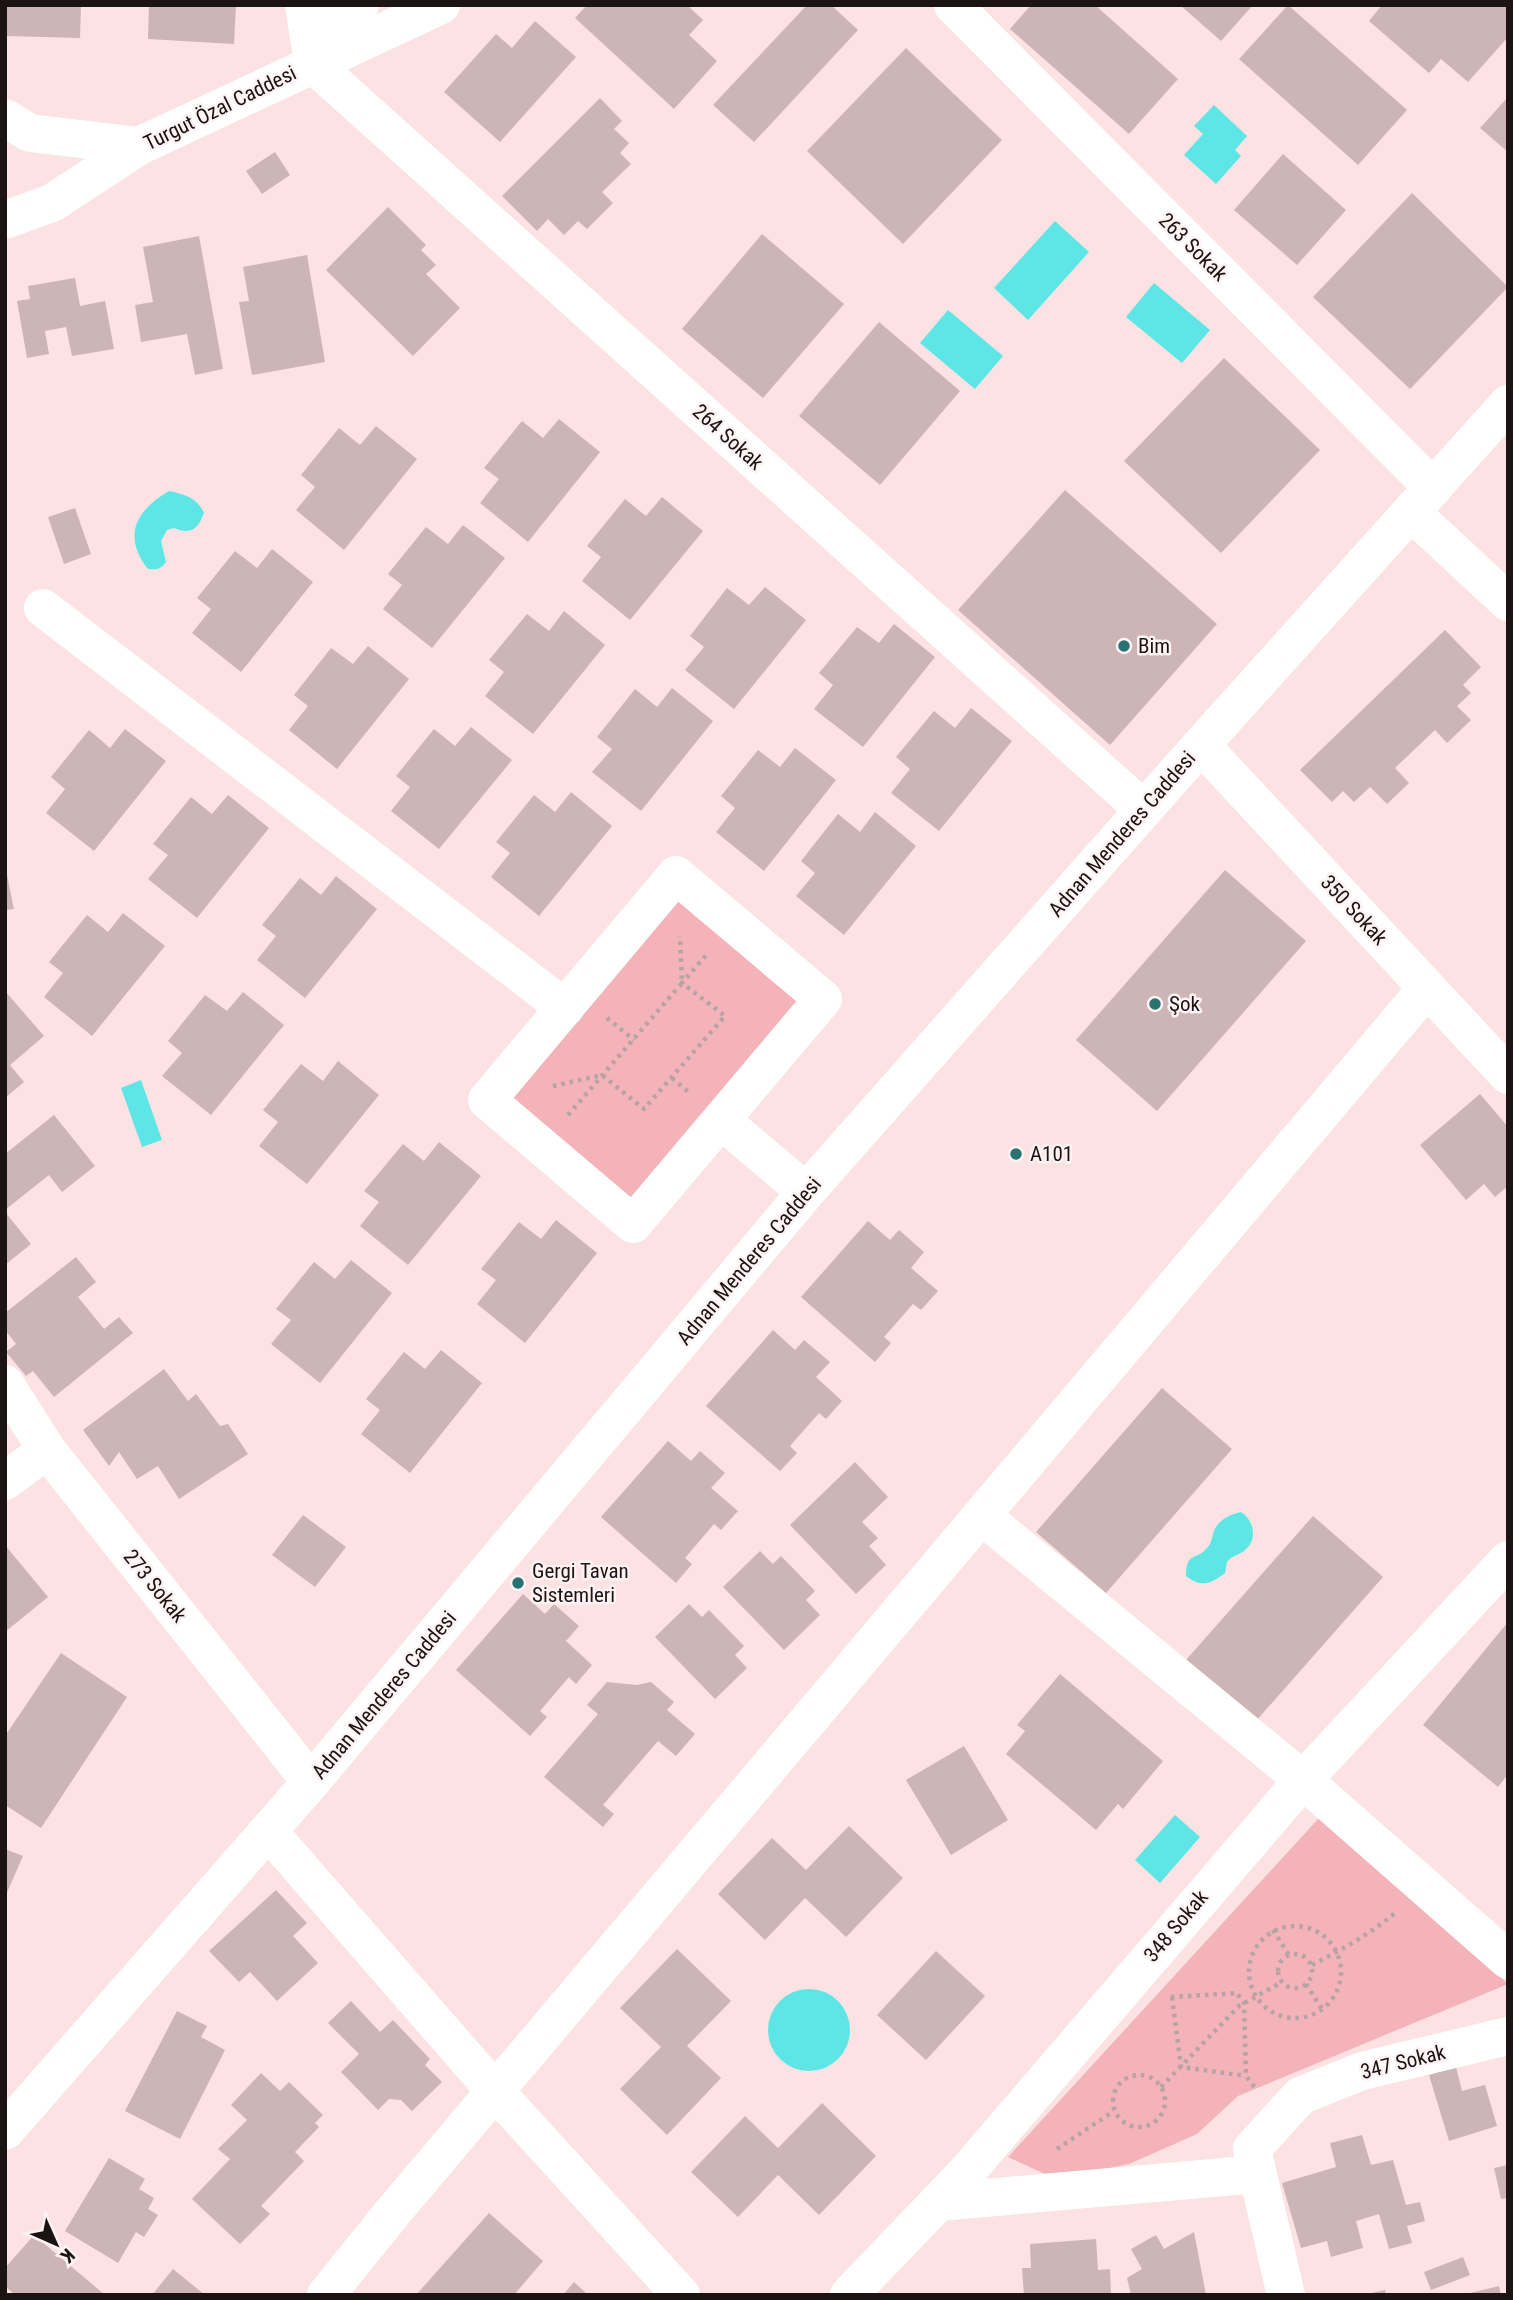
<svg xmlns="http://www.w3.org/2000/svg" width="1513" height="2300" viewBox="0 0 1513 2300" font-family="'Roboto Condensed',sans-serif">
	<rect width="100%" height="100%" fill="#fce2e3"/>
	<path fill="#f3b3b8" d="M674,886L809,999L630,1215L494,1102Z
		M1319,1818L1508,1984L1238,2096L1197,2134L1129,2164L1056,2179L1008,2157Z"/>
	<path fill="#5de6e5" d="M1214,105L1247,136L1235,150L1241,156L1216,184L1184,155L1203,134L1194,126Z
		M1055,221L1089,252L1028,320L994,288Z
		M1154,283L1210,330L1182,363L1126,317Z
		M948,310L1003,356L975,389L920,343Z
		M169,491C184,494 198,498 204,513C198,529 191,535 174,528L167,530L161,541L166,562C161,569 157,570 148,569C122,536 136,510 169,491Z
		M141,1080L162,1140L142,1147L121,1088Z
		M1241,1512C1254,1520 1258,1540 1245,1550C1240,1555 1232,1555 1227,1562C1226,1564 1226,1571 1225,1573C1211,1584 1201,1588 1186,1576C1186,1551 1197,1561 1208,1547C1212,1542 1212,1536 1214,1531C1218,1520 1231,1514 1241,1512Z
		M1175,1815L1200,1837L1160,1883L1135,1860Z
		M768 2030a41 41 0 1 1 82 0a41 41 0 1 1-82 0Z"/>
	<path fill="#cdb4b5" d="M5,5H81L80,38L5,36Z
		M149,5H236L234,44L148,39Z
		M587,5H687L703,20L689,35L717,61L674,109L575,18Z
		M807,5H831L858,30L754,142L713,105Z
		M1031,5H1095L1178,79L1129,134L1010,29Z
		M1180,5H1253L1221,41Z
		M1288,5L1407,110L1358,165L1239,59Z
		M1382,5H1508V37L1468,82L1441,59L1429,73L1369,21Z
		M535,21L576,57L500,142L444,92L496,34L512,48Z
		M906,48L1002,140L903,244L807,151Z
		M1508,97V152L1480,128Z
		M600,98L622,121L614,129L629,143L620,153L631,164L602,192L613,203L587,229L578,221L564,235L548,219L537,231L502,196Z
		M275,152L290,175L262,194L246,171Z
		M1283,154L1346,210L1297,265L1234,210Z
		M1412,193L1508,287L1410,389L1313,297Z
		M388,207L426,245L421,250L436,265L426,274L460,308L413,356L326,270Z
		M762,234L844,304L763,398L682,329Z
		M199,236L223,369L195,375L187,334L141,342L135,305L153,302L143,247Z
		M307,255L325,362L252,375L239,302L249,301L243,267Z
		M75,278L80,306L105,301L114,349L72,356L66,327L45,331L49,354L27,358L17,301L30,299L28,286Z
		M879,322L960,391L880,485L799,416Z
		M1224,358L1320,450L1221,553L1124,461Z
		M559,419L600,452L528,542L480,503L499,479L484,468L522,421L543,438Z
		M376,426L417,459L344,550L296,510L315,487L301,475L339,428L360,445Z
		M1065,490L1217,624L1110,745L958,610Z
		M662,497L703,531L630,620L582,581L601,557L587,546L625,499L646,516Z
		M75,508L91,554L64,564L48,517Z
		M463,525L505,558L432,648L383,609L402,585L388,574L426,527L448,544Z
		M272,549L313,582L241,672L192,633L211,609L197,598L235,551L257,568Z
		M765,587L806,620L734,709L685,670L704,647L690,636L727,588L749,605Z
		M564,611L605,645L533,734L485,696L504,672L489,660L527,614L549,631Z
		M894,624L935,657L863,747L814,709L833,685L819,673L857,627L879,643Z
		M1445,630L1481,667L1463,685L1471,693L1457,706L1471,720L1447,743L1435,730L1395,768L1409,783L1387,804L1370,787L1354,802L1343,791L1332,802L1300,770Z
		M368,646L409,679L337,769L289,730L308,706L294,695L331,648L353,664Z
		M672,688L713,721L641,811L592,772L612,749L597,737L635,689L657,707Z
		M971,708L1012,741L939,831L891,793L910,769L896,757L934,711L955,728Z
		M471,727L512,760L439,849L391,811L410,787L396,776L434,729L455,746Z
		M125,729L166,761L94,851L46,813L65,789L51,777L89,730L110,748Z
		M795,748L836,780L764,871L716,832L735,808L721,796L758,750L780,767Z
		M571,792L612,826L539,916L491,877L510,853L496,842L534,795L555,812Z
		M228,795L269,828L197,918L148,879L168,855L153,844L191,797L212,814Z
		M875,812L916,846L844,935L796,896L815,873L801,861L838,814L860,832Z
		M5,865L14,909L5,910Z
		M1225,870L1306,941L1157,1111L1076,1040Z
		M336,876L377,909L305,998L257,960L276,936L262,925L300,878L321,895Z
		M123,913L165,946L92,1036L44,997L63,973L49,962L87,915L108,932Z
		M5,991L44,1036L10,1065L24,1082L5,1098Z
		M243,992L284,1025L211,1115L162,1076L182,1053L168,1041L205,995L227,1011Z
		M338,1061L379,1095L307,1184L259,1146L278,1122L263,1110L301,1064L323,1081Z
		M1480,1094L1508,1127V1186L1495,1197L1484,1184L1466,1200L1420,1145Z
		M54,1115L95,1166L62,1192L49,1175L5,1210V1154Z
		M439,1142L481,1176L408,1265L360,1226L379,1202L364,1191L403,1144L424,1161Z
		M5,1212L31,1244L5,1265Z
		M556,1220L597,1253L525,1343L477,1304L496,1280L481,1269L519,1222L541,1239Z
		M868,1221L890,1240L899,1230L924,1252L911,1268L938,1291L921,1310L913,1304L884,1337L891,1343L875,1362L801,1297Z
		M76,1257L96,1282L78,1297L104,1329L119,1317L133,1333L54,1397L33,1371L26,1376L6,1352L16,1344L5,1330V1313Z
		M351,1260L392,1293L320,1383L271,1344L291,1320L276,1309L314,1262L335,1279Z
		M773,1330L795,1350L804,1340L830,1362L816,1377L842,1401L826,1419L819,1413L790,1446L797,1453L780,1471L706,1406Z
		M441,1350L482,1383L410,1473L361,1434L380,1410L366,1399L404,1352L425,1369Z
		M164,1369L188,1401L196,1394L220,1426L228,1424L248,1454L179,1499L158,1466L137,1479L119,1452L109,1466L83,1430Z
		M1162,1388L1232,1449L1106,1593L1036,1532Z
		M668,1441L691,1461L700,1451L725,1473L711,1488L738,1511L721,1530L714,1524L685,1558L692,1564L676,1583L601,1517Z
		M855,1462L888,1497L862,1522L878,1538L869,1546L886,1565L856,1594L790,1525Z
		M303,1515L346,1547L315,1587L272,1555Z
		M1313,1516L1383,1577L1256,1721L1186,1660Z
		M5,1545L48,1597L5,1632Z
		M760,1551L773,1564L781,1556L815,1591L806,1600L820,1615L784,1650L723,1587Z
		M523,1594L545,1614L554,1604L579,1626L566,1641L592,1665L576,1684L569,1677L540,1711L547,1717L530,1736L456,1670Z
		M689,1604L702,1617L709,1610L744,1646L735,1655L747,1668L715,1699L655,1637Z
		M1508,1622V1774L1498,1787L1423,1725Z
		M61,1653L127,1697L41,1828L5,1805V1736Z
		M1060,1674L1163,1761L1123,1809L1118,1804L1096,1830L1006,1754L1025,1731L1017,1725Z
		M607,1682L637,1685L651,1682L674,1702L667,1710L695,1734L676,1756L658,1741L603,1805L614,1814L603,1827L544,1777L598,1714L587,1705Z
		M964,1746L1008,1820L951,1855L906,1780Z
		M849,1826L903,1878L846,1937L805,1898L765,1940L718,1894L772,1838L806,1870Z
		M5,1849L23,1856L5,1897Z
		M276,1890L307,1923L293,1936L318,1963L277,2001L250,1972L239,1982L209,1951Z
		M677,1949L731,2001L687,2046L721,2078L667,2135L620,2089L661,2047L620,2008Z
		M936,1951L985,1996L926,2060L877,2015Z
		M351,2001L380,2032L393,2020L430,2059L425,2065L442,2082L412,2111L401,2100L389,2099L378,2110L341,2072L359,2054L328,2023Z
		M177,2011L207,2026L201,2037L225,2050L180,2139L125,2111Z
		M1456,2067L1462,2091L1485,2085L1497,2126L1449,2141L1429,2075Z
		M261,2073L280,2091L289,2082L323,2115L315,2123L319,2127L295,2152L304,2161L261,2206L270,2214L240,2244L192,2199L230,2159L218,2149L247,2120L231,2105Z
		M822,2103L876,2156L819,2215L778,2175L738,2217L691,2172L745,2116L778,2148Z
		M1362,2135L1371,2165L1393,2160L1406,2205L1420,2202L1425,2221L1407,2226L1412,2243L1389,2249L1379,2214L1356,2221L1363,2248L1331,2257L1327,2241L1301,2248L1282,2183L1336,2167L1330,2143Z
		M109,2158L145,2179L139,2189L154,2198L148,2209L158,2215L144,2237L136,2232L118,2263L65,2231Z
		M1508,2165V2198L1501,2199L1494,2168Z
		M489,2213L543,2261L514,2295H416Z
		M1194,2232L1206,2295H1131L1127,2278L1142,2269L1131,2249L1156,2235L1164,2249Z
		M34,2235L105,2295H15L5,2286V2268Z
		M1096,2239L1098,2270L1110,2269L1111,2295H1024L1022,2268H1031L1030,2244Z
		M1463,2257L1470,2275L1431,2290L1424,2272Z
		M173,2269L205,2295H152Z
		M574,2282L588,2295H563Z
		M1499,2286L1501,2295H1466V2294Z
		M1385,2290L1386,2295H1367V2294Z"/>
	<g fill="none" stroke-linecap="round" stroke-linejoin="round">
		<path stroke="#b7a3a4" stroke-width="4.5" stroke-dasharray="3.5 5" stroke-linecap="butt" d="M607,1018L634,1040
			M672,1078L691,1094
			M553,1086L602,1075L644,1109L725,1016L682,983L708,953
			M568,1115L682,983L680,936
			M1249 1972a46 46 0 1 1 92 0a46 46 0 1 1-92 0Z
			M1273,1930L1289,1955
			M1278 1971a17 17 0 1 1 34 0a17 17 0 1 1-34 0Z
			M1312,1965C1341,1950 1370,1934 1395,1913
			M1306,1984L1322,2009
			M1171,1997L1237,1993L1244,2003L1246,2076L1255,2088
			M1172,1997L1181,2067L1246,2076
			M1113 2101a26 26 0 1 1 52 0a26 26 0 1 1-52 0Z
			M1161,2087L1239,2006L1282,1982
			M1057,2149L1114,2111"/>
		<path stroke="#fff" stroke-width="38" d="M304,5L313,64L1144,810
			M953,5L1433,488
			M308,31L360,5
			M5,118L30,133L139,146
			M5,220L52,203L139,146L441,5
			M1411,512L1508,602
			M43,608L565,1008
			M1201,745L1508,1075
			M676,875L823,999L633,1224L487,1100Z
			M721,1120L806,1192
			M5,1384L47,1450L311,1782
			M5,1481L47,1450
			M982,1516L1303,1780L1508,1960
			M268,1831L495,2091L681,2295
			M5,2131L311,1782L806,1192L1201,745L1508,404
			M939,2202L1258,2174
			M326,2295L393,2212L1427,988
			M849,2295L964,2175L1303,1780L1508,1560
			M1286,2295L1252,2149L1300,2096L1362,2071L1508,2036"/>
	</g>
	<g fill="#287372" stroke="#fef3f4" stroke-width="2.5">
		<circle cx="1124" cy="646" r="7"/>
		<circle cx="1155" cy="1004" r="7"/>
		<circle cx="1016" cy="1154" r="7"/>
		<circle cx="518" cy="1583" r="7"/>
	</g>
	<g text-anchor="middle" stroke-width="5" stroke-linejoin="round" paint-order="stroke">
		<g font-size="21" fill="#1c1314" stroke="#fef3f4">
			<text transform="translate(220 108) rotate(-26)" y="7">Turgut Özal Caddesi</text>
			<text transform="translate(1193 247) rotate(45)" y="7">263 Sokak</text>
			<text transform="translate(728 437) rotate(42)" y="7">264 Sokak</text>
			<text transform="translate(1122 834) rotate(-49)" y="7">Adnan Menderes Caddesi</text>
			<text transform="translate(1354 910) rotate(47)" y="7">350 Sokak</text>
			<text transform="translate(749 1261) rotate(-50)" y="7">Adnan Menderes Caddesi</text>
			<text transform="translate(155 1586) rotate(51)" y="7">273 Sokak</text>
			<text transform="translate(384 1695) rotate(-50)" y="7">Adnan Menderes Caddesi</text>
			<text transform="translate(1176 1926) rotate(-50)" y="7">348 Sokak</text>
			<text transform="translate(1403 2062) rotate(-14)" y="7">347 Sokak</text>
		</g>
		<g font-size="21" fill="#1c1314" stroke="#fef3f4" text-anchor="start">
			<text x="1138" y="653">Bim</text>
			<text x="1169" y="1011">Şok</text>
			<text x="1030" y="1161">A101</text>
			<text x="532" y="1578">Gergi Tavan<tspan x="532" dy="24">Sistemleri</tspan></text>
		</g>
	</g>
	<rect width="1513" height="2300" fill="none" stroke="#1c1314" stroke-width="14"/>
	<g transform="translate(56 2244) rotate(135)" stroke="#fef3f4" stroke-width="5" paint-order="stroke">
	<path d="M0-5L12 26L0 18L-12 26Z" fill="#1c1314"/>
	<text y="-10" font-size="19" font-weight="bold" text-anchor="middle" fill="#1c1314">K</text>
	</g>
</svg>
